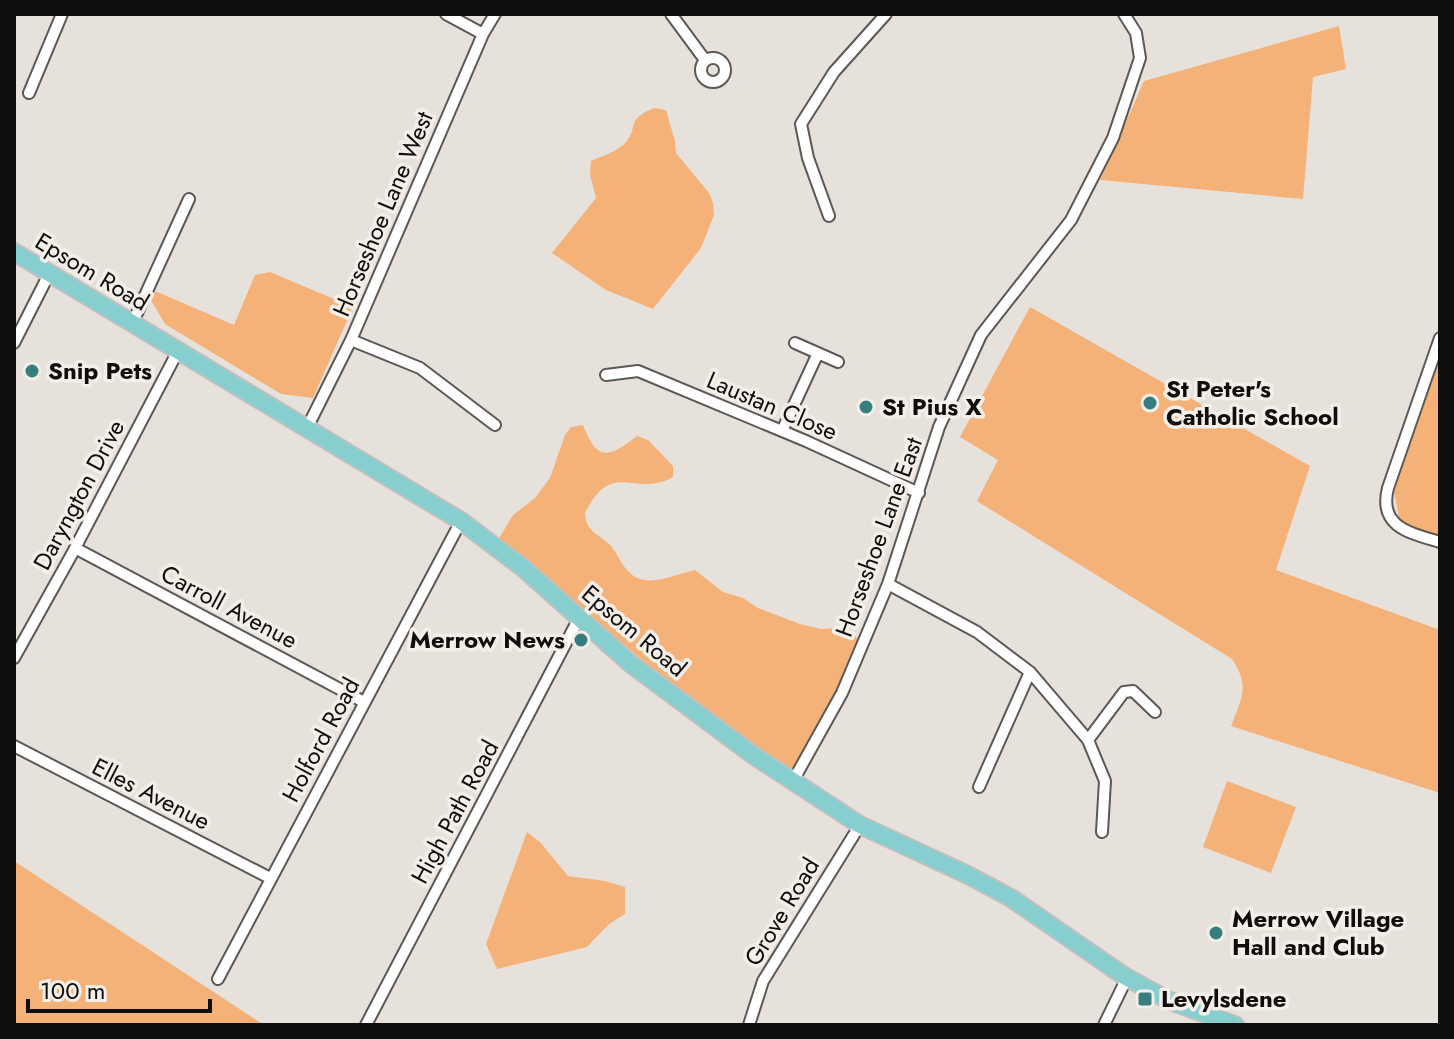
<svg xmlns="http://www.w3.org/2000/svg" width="1454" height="1039" viewBox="0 0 1454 1039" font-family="Jost,sans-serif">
	<rect width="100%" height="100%" fill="#e7e1dc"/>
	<path fill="#f4b278" d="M1339,26L1346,69L1313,77L1303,199L1100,180L1144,81Z
		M654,108L666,110L675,141L676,153L709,193L713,203L714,215L701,248L653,309L606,290L552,253L596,198L590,175L591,161C602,156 617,152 626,142C639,126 625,120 654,108Z
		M270,272L353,307L313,398L281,394L165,324L151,300L155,291L234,325L255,275Z
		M1030,307L1310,466L1276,570L1440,630V793L1231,726C1242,698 1250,686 1232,659L977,501L998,460L960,437Z
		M1440,357V536L1400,522L1394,492Z
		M583,425C597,462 609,458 637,436L648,440L673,466V477C634,499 613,457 585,513C586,533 599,533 611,546C618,554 621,565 629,572C646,590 675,574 695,570L723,592L743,598L758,608L800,624L821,629L836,628L854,633L861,647L797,776L652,668L498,540L513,515L535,498L550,478L565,435L571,427Z
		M1227,781L1296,807L1271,873L1203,847Z
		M527,832L540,842L568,876L605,881L625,887V914L609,924L587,947L497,969L486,944Z
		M14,861L264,1025H14Z"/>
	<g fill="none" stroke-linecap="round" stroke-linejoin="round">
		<g stroke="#5d5854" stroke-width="14">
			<path id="minor" d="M446,14L483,34
				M671,14L705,60
				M701 70a12 12 0 1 1 24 0a12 12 0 1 1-24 0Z
				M29,93L62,14
				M829,216L808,158L801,124L834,72L886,14
				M132,324L189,199
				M1440,338L1388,488C1378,527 1410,533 1440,542
				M351,340L420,368L495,425
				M14,343L49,274
				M795,343L838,362
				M606,375L638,371L806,441L919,493
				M306,430L351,340L483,34L495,14
				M782,431L818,353
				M75,548L364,702
				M888,584L977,632L1030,672L1088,740L1105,781L1102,832
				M14,658L72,554L178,351
				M1088,740L1124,692L1133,691L1155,712
				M14,746L270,878
				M793,781L842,693L888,584L939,427L981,335L1071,220L1113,138L1140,58L1136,33L1124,14
				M979,787L1030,672
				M218,979L461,521
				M366,1025L579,618
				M749,1025L763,981L860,825
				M1104,1025L1124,984V976"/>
		</g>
		<g stroke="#c1c0c0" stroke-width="20">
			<path id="primary" d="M14,252L461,521L522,567L631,664L753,755L860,825L968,875L1011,898L1124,976L1168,1000L1235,1025"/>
		</g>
		<use href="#minor" stroke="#fff" stroke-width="10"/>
		<use href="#primary" stroke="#87cfce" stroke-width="16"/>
	</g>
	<g fill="#367f7e" stroke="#f4eee9" stroke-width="3">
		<circle cx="32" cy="371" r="8"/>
		<circle cx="1150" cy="403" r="8"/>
		<circle cx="866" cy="407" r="8"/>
		<circle cx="581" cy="640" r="8"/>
		<circle cx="1216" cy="933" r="8"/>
		<rect x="1137" y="991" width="16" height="16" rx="4"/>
	</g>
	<g text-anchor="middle" stroke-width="7" stroke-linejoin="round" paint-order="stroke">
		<g font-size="24" fill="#100e0c" stroke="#f4eee9">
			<text transform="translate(383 214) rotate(-67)" y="8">Horseshoe Lane West</text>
			<text transform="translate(92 272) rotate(31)" y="8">Epsom Road</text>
			<text transform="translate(772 406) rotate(23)" y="8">Laustan Close</text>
			<text transform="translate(79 495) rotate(-62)" y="8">Daryngton Drive</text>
			<text transform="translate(879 537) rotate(-70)" y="8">Horseshoe Lane East</text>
			<text transform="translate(229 607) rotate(28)" y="8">Carroll Avenue</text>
			<text transform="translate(634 631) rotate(40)" y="8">Epsom Road</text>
			<text transform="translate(321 740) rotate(-62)" y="8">Holford Road</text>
			<text transform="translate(151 794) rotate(27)" y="8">Elles Avenue</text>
			<text transform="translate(455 812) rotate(-62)" y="8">High Path Road</text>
			<text transform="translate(782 912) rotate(-59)" y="8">Grove Road</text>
		</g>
		<g font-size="24" font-weight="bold" fill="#100e0c" stroke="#f4eee9" text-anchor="start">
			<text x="48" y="379">Snip Pets</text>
			<text x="1166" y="397">St Peter's<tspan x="1166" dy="28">Catholic School</tspan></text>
			<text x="882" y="415">St Pius X</text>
			<text x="565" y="648" text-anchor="end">Merrow News</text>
			<text x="1232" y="927">Merrow Village<tspan x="1232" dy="28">Hall and Club</tspan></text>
			<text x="1161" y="1007">Levylsdene</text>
		</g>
	</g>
	<rect width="1454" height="1039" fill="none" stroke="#100e0c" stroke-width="32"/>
	<path d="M28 999v12h182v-12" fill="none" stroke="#100e0c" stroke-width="4"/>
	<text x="40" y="999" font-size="24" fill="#100e0c" stroke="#f4eee9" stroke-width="6" paint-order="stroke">100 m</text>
</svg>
